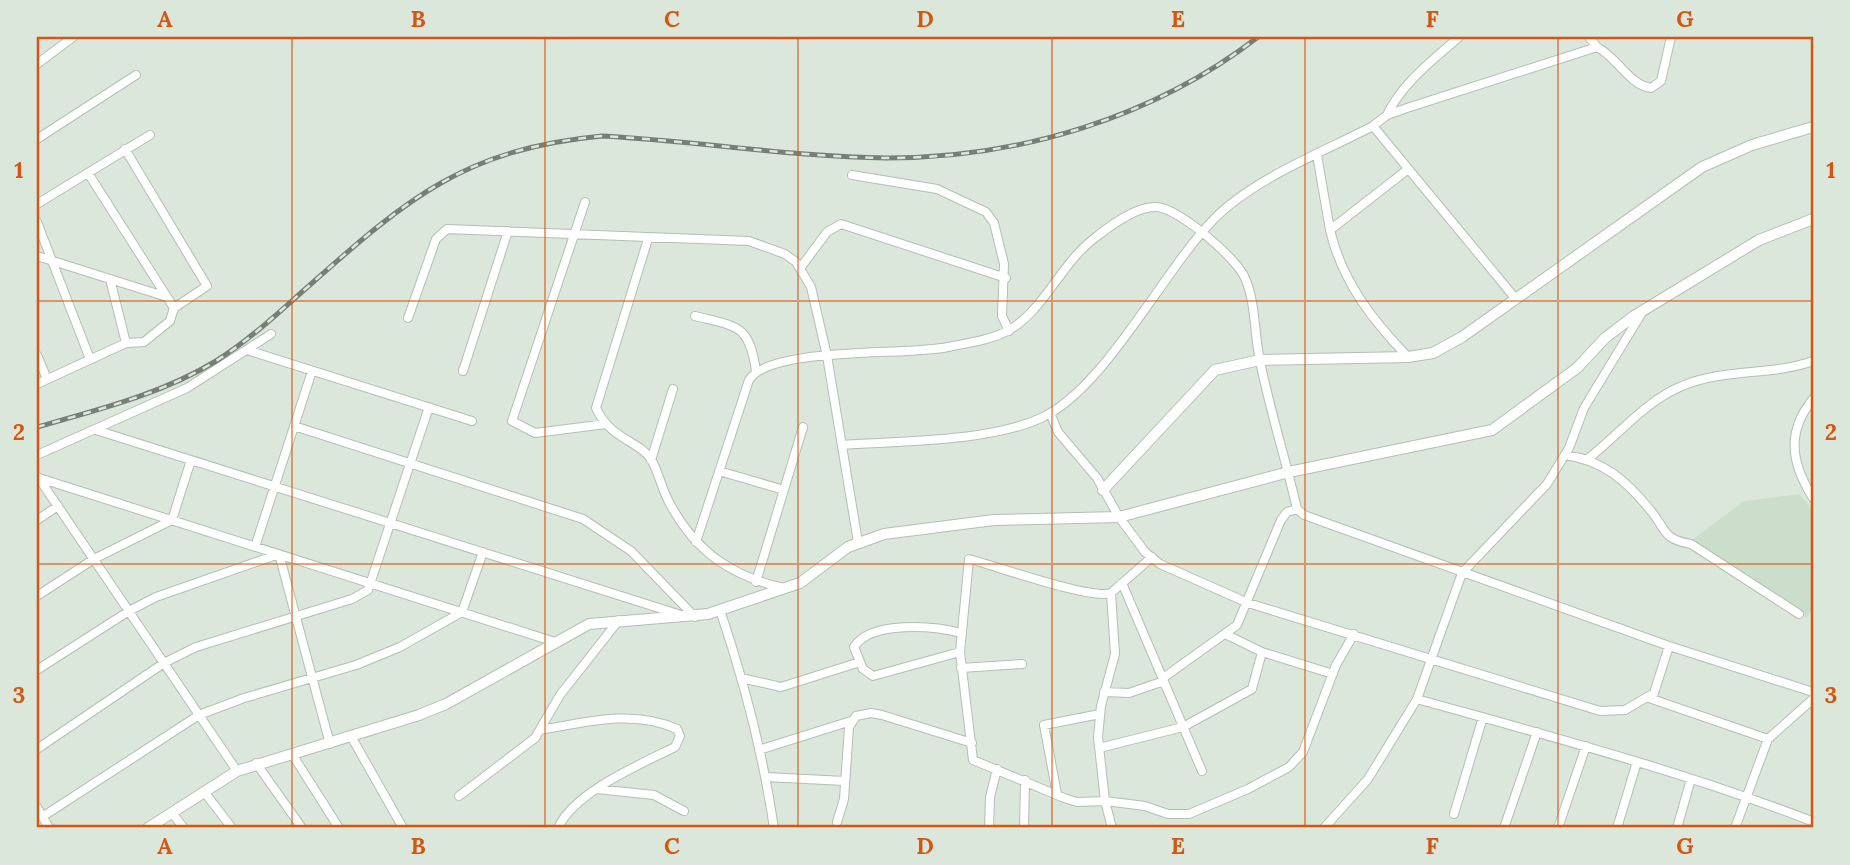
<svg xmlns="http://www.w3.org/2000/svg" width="1850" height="865" viewBox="0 0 1850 865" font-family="Lora,serif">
	<rect width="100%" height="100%" fill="#dbe7da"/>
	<path fill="#cbdecb" d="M1799,494L1813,510V607L1807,618L1692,540L1744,501Z"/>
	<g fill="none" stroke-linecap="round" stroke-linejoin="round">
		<g stroke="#b3bfb2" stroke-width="10">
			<path id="minor" d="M1589,37L1597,47
				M37,64L73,37
				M1387,115C1402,83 1433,60 1459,37
				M37,139L136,75
				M1317,155L1330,230
				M1407,170L1330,230C1342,281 1372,320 1408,357
				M88,173L174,308L207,286L125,149
				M852,175L937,189L986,212L994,223L1004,264L1002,316L1009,331
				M585,202L512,421L535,433L606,424
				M37,204L150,135
				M37,222L90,359
				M648,239L596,408C611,440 638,440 651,459C659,473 662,490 670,504C696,552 731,576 784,588
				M37,256L167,297
				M801,267L827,232L841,224L1006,278
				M110,279L126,343
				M1515,298L1373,126L1387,115L1407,108L1597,47C1617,57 1629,85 1651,88L1661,81L1671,37
				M695,316C738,327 749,324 756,371
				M408,318L436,239L447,229L749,241L785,254L796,262L811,287L827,356L858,542
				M247,350L472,421
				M37,355L47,379
				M463,371L508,231
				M37,384L126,343L144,342L170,321L174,308
				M1813,399C1786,432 1791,463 1813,498
				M1050,413L1058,432L1097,478L1119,517L1145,552L1160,564L1248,603L1600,711L1625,710L1654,693L1669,646
				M294,426L583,519L631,551L695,617
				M96,430L681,615
				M842,445C899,441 989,442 1041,418C1105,389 1162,272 1214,219C1253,179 1323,152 1373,126
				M37,455L187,388L271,334
				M1565,455C1603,460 1627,481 1651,511C1667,530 1662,539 1691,544L1799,614
				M1589,458C1618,435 1647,400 1682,386C1724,368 1772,376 1813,361
				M651,460L673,389
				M719,471L784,490
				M38,477L237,771
				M39,478L555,642
				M37,520L58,506
				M696,542L749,380C770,346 907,356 948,347C967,343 992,340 1009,330C1042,312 1061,265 1091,241C1107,228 1135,206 1156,207C1177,207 1237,258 1245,278C1256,303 1254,334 1260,361C1270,411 1286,460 1297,509L1304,515L1669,646L1813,692
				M255,547L312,371
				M756,582L803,427
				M1122,583L1202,771
				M1111,593L1115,654L1101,706L1098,737L1105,801L1077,802L1064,798L973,760L960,652L969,559C996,566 1091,600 1111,593L1152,557
				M37,596L94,559L172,520L191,460
				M720,610C744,681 763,754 774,828
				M1227,635L1262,652L1333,674
				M960,652L873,676L863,669L854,647C871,620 935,626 961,633
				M961,668L1022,664
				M37,670L129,611L156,597L279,554L330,744
				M741,678L781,687L860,662
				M1163,678L1237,625L1281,520L1287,512L1297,509
				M1104,692L1129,693L1164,681
				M1649,698L1768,739
				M1417,699C1549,736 1681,771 1809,820
				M541,730C586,722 634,709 677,729L680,736L675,747C641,764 574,792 558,828
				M352,738L403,828
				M1099,748L1183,727L1252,689L1262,652
				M37,749L164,663L196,647L352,599L368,590L429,407
				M759,750L851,721
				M292,754L339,828
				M256,763L302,828
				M766,777L845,781
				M597,789L654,795L684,811
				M205,793L232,828
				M1057,794L1044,725L1100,714
				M459,796L535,738L560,695L619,620
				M37,807L49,828
				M172,813L184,828
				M1454,814L1483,717
				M42,817L199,715L244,698L356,665L400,647L462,612L483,552
				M837,822L844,799L849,727L856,716L871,713L882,715L972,743
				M989,828L990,797L997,769
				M1024,828L1025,780
				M1112,828L1105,801L1145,806L1168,814H1189L1248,789L1289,767L1303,752L1336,665L1354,634
				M1324,828L1368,779L1417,699L1462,573L1547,484L1569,448L1584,408L1643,311
				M1504,828L1537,732
				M1558,828L1586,746
				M1617,828L1637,762
				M1677,828L1691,779
				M1735,828L1768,739L1813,699"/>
		</g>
		<g stroke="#b3bfb2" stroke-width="12">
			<path id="tertiary" d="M1103,490L1215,370L1260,360L1408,357L1433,353L1462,337L1702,167L1752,145L1813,127
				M148,828L237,771L419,715L446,704L589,624L708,614L800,583L848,547L884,534L994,520L1119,517L1289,472L1492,430L1577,368L1605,338L1634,316L1759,240L1813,219"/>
		</g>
		<use href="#minor" stroke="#fff" stroke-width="8"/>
		<use href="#tertiary" stroke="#fff" stroke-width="10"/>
		<g stroke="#777e76" stroke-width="5">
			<path id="rail" d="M37,427C97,410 162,394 216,361C251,339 280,311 311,284C409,197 466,149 602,136C697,141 792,157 887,158C1019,158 1153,118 1258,37"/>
		</g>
		<use href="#rail" stroke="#dbe7da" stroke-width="2.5" stroke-dasharray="8" stroke-linecap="butt"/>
	</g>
	<path fill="none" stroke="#d65610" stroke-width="2" stroke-opacity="0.55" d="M292,37V828M545,37V828M798,37V828M1052,37V828M1305,37V828M1558,37V828M37,301H1813M37,564H1813"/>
	<rect width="1850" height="865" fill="none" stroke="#dbe7da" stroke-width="77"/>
	<rect x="38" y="38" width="1774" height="788" fill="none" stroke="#d65610" stroke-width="2.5"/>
	<g font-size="23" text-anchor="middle" font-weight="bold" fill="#d65610">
		<text x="165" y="27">A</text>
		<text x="418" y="27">B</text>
		<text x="672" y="27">C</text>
		<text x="925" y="27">D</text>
		<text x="1178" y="27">E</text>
		<text x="1432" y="27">F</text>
		<text x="1685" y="27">G</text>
		<text x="19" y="178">1</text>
		<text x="1831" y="178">1</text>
		<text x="19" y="440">2</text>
		<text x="1831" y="440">2</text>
		<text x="19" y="703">3</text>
		<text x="1831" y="703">3</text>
		<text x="165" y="854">A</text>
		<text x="418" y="854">B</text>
		<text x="672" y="854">C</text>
		<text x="925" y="854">D</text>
		<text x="1178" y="854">E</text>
		<text x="1432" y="854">F</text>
		<text x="1685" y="854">G</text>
	</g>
</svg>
